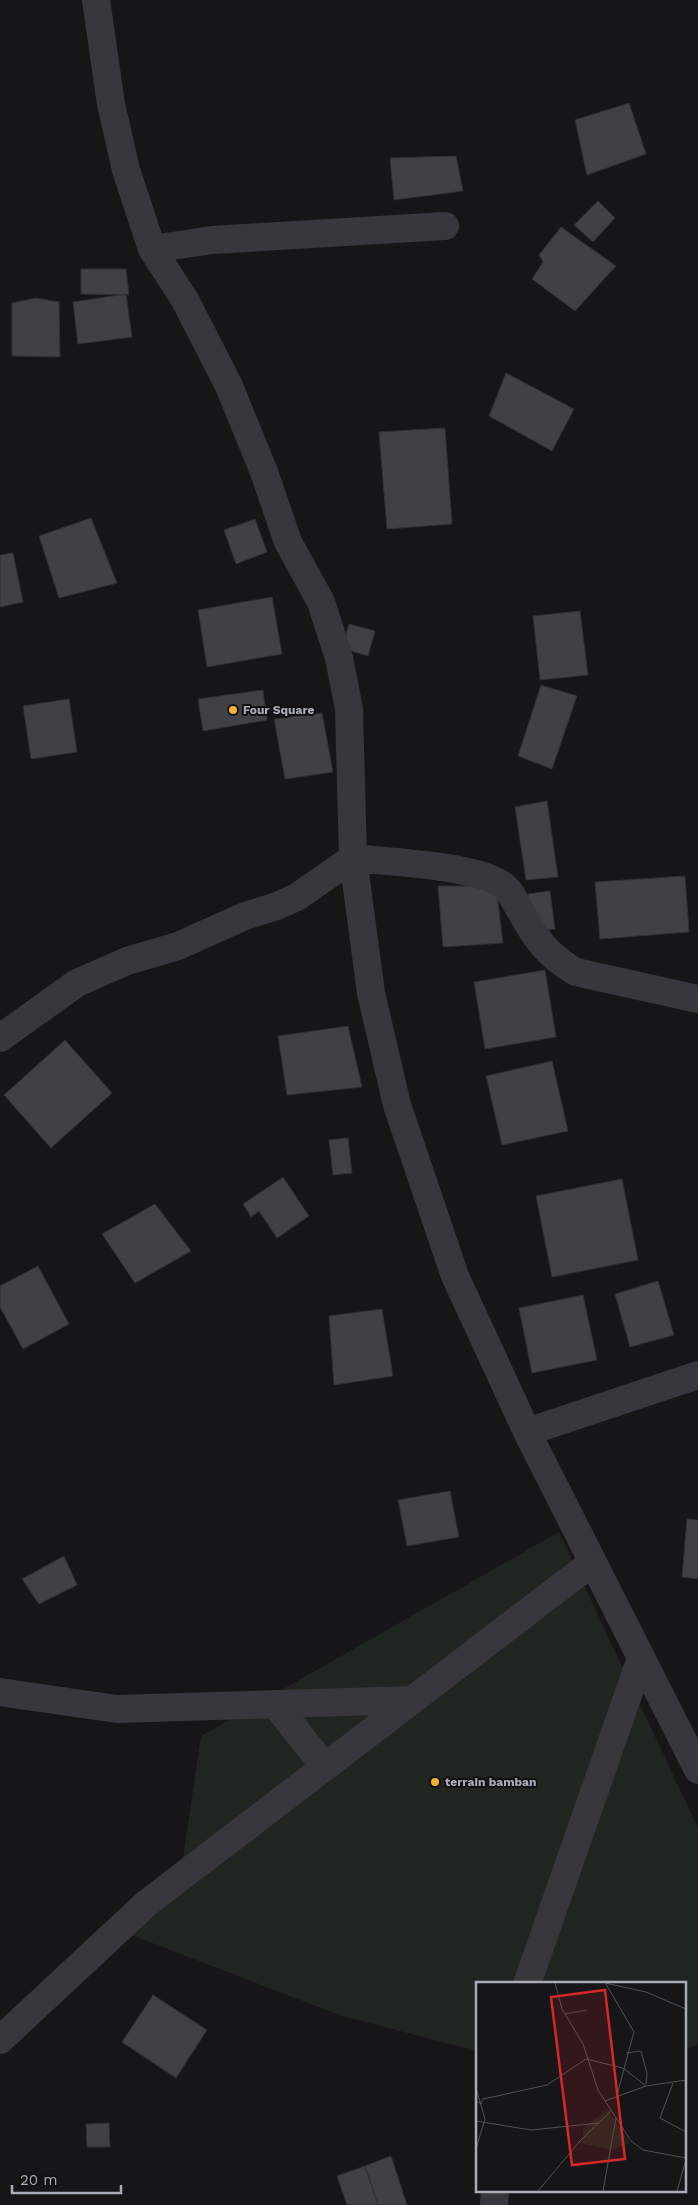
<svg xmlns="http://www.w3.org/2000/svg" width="698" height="2205" viewBox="0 0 698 2205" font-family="'Work Sans',sans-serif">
	<rect width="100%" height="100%" fill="#161618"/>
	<path fill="#1e261f" d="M559,1532L698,1828V2044L684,2050V1984H477V2051L342,2016L108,1926L183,1858L201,1736Z"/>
	<path fill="#404145" stroke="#303034" d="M629,103L646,154L587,175L575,120Z
		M456,156L463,191L394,200L390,158Z
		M598,201L615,218L593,242L574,225Z
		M561,227L616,266L575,311L532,279L543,262L539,255Z
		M81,269H126L129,295L81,294Z
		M126,294L132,337L78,344L73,302Z
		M36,298L59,302L60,357L12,356V303Z
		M506,373L574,409L552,451L489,416Z
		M445,428L452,524L387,529L379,432Z
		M91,518L117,583L59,598L39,536Z
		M255,519L267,552L236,564L224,530Z
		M13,553L23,602L0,607V555Z
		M272,597L282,654L207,667L198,610Z
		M580,611L588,675L540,680L533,616Z
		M349,624L375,631L368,656L342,648Z
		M541,685L577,696L552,769L518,756Z
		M263,690L267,720L203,731L198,699Z
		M69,699L77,752L31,759L23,706Z
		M322,713L333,772L285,779L274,719Z
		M547,801L558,877L526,880L515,807Z
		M685,876L689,932L600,939L595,882Z
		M438,886H496L503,943L443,947Z
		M550,891L555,929L532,932L528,894Z
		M545,970L556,1037L485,1049L474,982Z
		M348,1026L362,1087L287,1095L278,1036Z
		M65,1040L112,1093L51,1148L4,1095Z
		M552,1061L568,1131L502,1145L486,1076Z
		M348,1138L352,1173L333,1175L329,1140Z
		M283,1177L309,1216L277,1238L259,1211L251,1217L243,1204Z
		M622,1179L638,1260L552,1277L536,1196Z
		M155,1204L191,1251L135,1283L102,1234Z
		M38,1266L69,1324L23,1349L0,1307V1286Z
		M658,1281L674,1335L630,1347L615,1294Z
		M583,1295L597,1360L532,1373L519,1308Z
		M382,1309L393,1376L334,1385L329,1316Z
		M450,1491L459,1537L407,1546L398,1500Z
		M687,1519L698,1520V1579L682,1577Z
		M64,1556L77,1585L39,1604L22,1579Z
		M153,1995L207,2030L176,2078L122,2042Z
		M109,2123L110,2147H87L86,2124Z
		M391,2156L407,2205H378L365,2166Z
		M365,2166L378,2205H347L337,2176Z"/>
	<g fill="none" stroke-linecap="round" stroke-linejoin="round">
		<path stroke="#37383d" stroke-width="28" d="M96,0L111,104L126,170L152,249L185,300L229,386L264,472L288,542L321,602L339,658L349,709L353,858L371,993L397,1105L455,1276L527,1432L698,1770
			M152,249L212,240L445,226
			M0,1038L77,983L127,961L178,946L245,916L277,906L297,897L353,858C386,862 486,865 507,889C513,895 516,904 521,912C536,939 548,956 576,972L698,999
			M527,1432L698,1375
			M0,1692L117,1709L413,1700
			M275,1704L325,1767
			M527,1984L641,1658
			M0,2040L147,1903L593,1562
			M494,2205L495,2191"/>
	</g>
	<g fill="#f2b134" stroke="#111113" stroke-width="2">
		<circle cx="233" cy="710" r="5"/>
		<circle cx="435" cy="1782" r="5"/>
	</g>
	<g text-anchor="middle" stroke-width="4" stroke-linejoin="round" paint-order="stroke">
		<g font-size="12" font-weight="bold" fill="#a8adb8" stroke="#111113" text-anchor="start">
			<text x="243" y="714">Four Square</text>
			<text x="445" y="1786">terrain bamban</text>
		</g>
	</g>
	<g transform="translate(476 1982)">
		<rect width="210" height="210" fill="#161618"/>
		<path d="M132,127L154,161L136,168L102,161L107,155V146Z" fill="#1e261f"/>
		<path fill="none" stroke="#505258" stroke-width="1" d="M79,1L86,27L107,62L122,108L155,159L167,168L210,176M129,1L170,10L210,27M130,2L158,50L141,113M89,32L111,28M150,71L165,69L171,92L170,102M197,101L184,136L210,150M0,106L9,137L0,167M0,119L5,122L7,117L71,103L110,77L147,86L170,104M129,119L170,104L210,98M0,139L55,148L123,141M62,209L104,159L135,129M127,209L140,136M201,209L210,178"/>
		<path fill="#d62828" fill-opacity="0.15" stroke="#d62828" stroke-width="2.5" d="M129,8L149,177L96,183L75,15Z"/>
		<rect width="210" height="210" fill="none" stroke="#a8adb8" stroke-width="2.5"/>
	</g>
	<path d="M12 2185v8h109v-8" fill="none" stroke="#a8adb8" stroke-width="2.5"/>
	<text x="20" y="2185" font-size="15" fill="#a8adb8" stroke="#111113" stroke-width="4" paint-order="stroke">20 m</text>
</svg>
